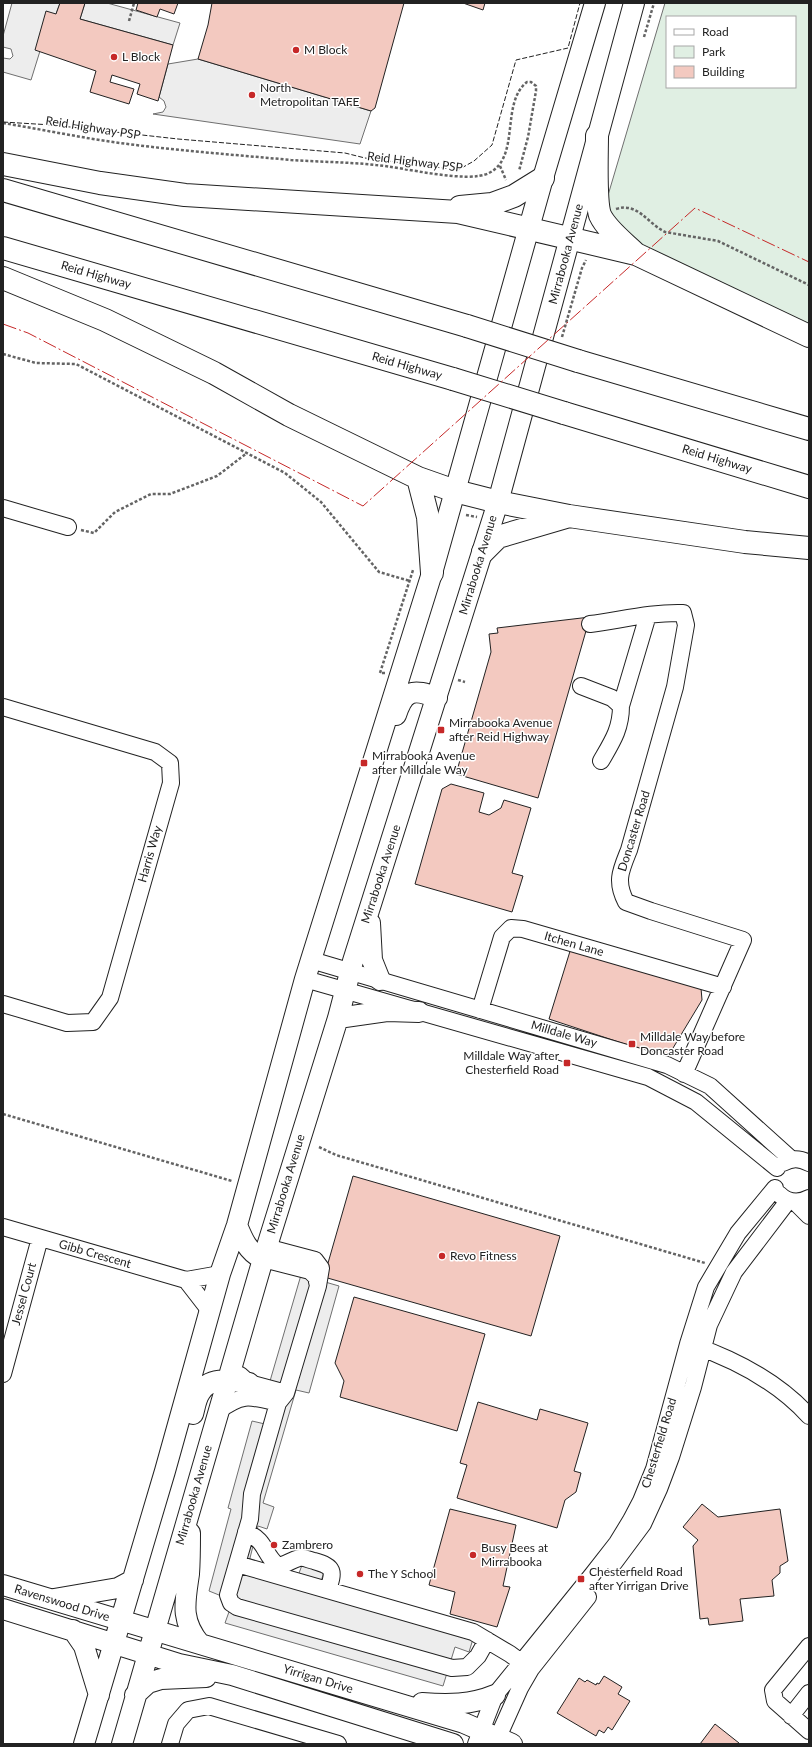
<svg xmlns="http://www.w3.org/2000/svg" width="812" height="1747" viewBox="0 0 812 1747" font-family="Lato,sans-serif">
	<rect width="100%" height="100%" fill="#fff"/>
	<path fill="#e0efe3" stroke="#6f6f6f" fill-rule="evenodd" d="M665,3H809V330L598,229ZM667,17H795V87H667Z"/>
	<path fill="#ededed" stroke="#6f6f6f" d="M12,3H60L56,14L40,51L31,80L3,72V58L10,59L13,56L11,49L3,47V36Z
		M85,3H107L180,23L173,45L80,19Z
		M198,59L371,111L360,144L153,114L163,112L166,107L164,101L159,97L168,64Z
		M301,1275L339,1286L309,1393L296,1390L263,1503L274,1507L267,1529L258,1526L249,1562L298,1576L302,1565L324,1571L321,1582L477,1626L469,1652L455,1647L443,1686L225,1623L230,1609L219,1595L209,1591L231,1509L228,1508L252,1421L265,1424L278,1384L270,1381Z"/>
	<path fill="#f3c9c0" stroke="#222" d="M60,3H85L80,19L173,45L158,101L137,94L140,84L112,75L110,82L134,89L129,104L90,92L96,71L35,50L46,11L56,14Z
		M138,3H178L174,14L160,9L157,17L136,10Z
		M212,3H404L375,108L371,111L198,59L208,25Z
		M463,3H485L483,10Z
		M590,617L538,798L456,774L491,652L489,634L498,633L497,628Z
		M451,784L484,793L479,812L489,815L501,808L504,800L531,808L512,873L523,876L512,912L415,884L442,789Z
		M571,948L701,988L702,1000L667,1058L549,1019Z
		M353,1176L560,1236L531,1336L324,1277Z
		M354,1297L485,1334L457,1431L340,1397L344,1381L335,1363Z
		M478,1402L537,1420L540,1409L588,1423L574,1471L581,1473L576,1492L565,1500L557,1528L457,1498L467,1465L460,1463Z
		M702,1504L718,1517L780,1509L788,1561L780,1566V1573L772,1580L774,1596L740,1599L743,1621L709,1625L708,1618L700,1619L693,1546L698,1540L683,1527Z
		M450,1509L516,1525L503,1586L510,1587L497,1627L450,1614L455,1592L429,1585Z
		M604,1676L622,1687L618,1694L630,1701L612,1730L608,1727L604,1733L599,1730L596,1736L557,1713L579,1678L585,1682L587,1680L596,1685L597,1683L599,1684Z
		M715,1724L739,1743L738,1744H700Z"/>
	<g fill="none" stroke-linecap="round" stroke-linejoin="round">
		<g stroke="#222" stroke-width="18">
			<path id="minor" d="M3,508L68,527
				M590,624C621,620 651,612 683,613L686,625L675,687L629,850C621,870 615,881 626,902L651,911L743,940L684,1074
				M581,686L612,698L621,706C621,729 612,742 601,761
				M621,706L648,615
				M3,707L155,752L170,763L171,783L110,998L93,1022L67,1023L3,1004
				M311,960L667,1065L710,1086L791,1159
				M305,979L648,1077L696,1102L777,1168
				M480,1010L502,937L511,928L523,929L723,987
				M783,1163C792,1158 799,1158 809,1163
				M779,1194C788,1203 798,1204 809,1198
				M795,1202L809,1216
				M3,1227L186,1280L220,1274
				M266,1247L315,1260L321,1268L318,1286L286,1393L278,1403L252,1494L250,1519L228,1595L231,1603L237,1607L452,1668L467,1667L478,1656L487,1640
				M263,1259L310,1271L316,1277L318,1286
				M186,1280L210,1311
				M693,1345C736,1360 778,1382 809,1416
				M3,1374L40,1238
				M240,1375L249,1383L286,1393
				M218,1411C243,1393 249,1396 278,1403
				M246,1532C267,1541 263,1554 278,1566C286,1565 291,1560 299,1558C304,1557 309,1560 314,1561C335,1567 334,1571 328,1590
				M614,1563L643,1524L659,1489L671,1457L693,1387L709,1325L734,1272L788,1201
				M237,1564L473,1632L510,1654L529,1668
				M809,1646L773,1690L775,1701L809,1731
				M791,1716L809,1693
				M170,1744L176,1724L188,1710L209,1706L338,1744
				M476,1744L495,1695L592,1575L617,1543L631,1520L641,1501L654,1469L688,1344L706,1287L738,1233L775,1188
				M495,1744L520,1688L531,1669L588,1597"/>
		</g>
		<g stroke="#222" stroke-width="22">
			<path id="major" d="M396,715C404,690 413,688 437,698
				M370,923L372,960L380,980
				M338,1018L387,1011L419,1012
				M237,1225C243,1240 248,1252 263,1259
				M193,1414C195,1407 196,1399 200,1393C209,1375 234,1381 249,1383
				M190,1533C190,1546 190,1560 189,1574C185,1602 180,1620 200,1644
				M3,1585L464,1723L512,1744
				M54,1599L118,1588L133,1580
				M3,1609L179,1664L232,1675L453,1744
				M73,1630L84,1646L99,1695
				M135,1695L148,1683L161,1679L206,1677
				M422,1703C448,1705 471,1705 495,1695
				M84,1744L165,1471L220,1274L237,1225L305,979L432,573L543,178L595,3
				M122,1744L263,1259L338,1018L353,961L498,502L634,3"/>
		</g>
		<g stroke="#222" stroke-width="24">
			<path id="highway" d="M597,136C597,153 595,201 600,215C607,230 625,243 636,254
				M3,164L100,183L185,195L458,212L636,254L809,336
				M3,190L467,326
				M460,207L492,204L514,196L543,178
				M3,248L453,379
				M3,278L105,320L214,373L289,415L418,478L455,491L498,502L569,516L745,542L809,548
				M578,361L809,429
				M564,413L809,487
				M418,478L428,517L432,573
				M483,552L498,537L566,517"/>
		</g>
		<path stroke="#646464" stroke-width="2.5" stroke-dasharray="3 2" stroke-linecap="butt" d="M129,21L134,3
			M644,37L654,3
			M3,123C45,130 87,139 128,144C182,151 237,155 291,160C319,162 348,162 376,165C402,167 468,184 489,173C521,157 500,103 527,82H531L536,86V91L528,137L519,171
			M500,166L506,180
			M616,209C638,202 647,223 665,232L718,241L809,285
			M562,337L582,268L586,260
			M3,354L36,363L76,364L285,473L321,502L379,572L410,581
			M466,515L477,517
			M81,530L94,533L115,512L151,494H170L217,476L247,453
			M385,673H380L413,570
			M458,680L465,682
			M3,1114L232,1181
			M319,1147L336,1155L705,1263"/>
		<use href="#minor" stroke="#fff" stroke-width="16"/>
		<use href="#major" stroke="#fff" stroke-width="20"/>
		<use href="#highway" stroke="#fff" stroke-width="22"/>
		<g stroke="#222" stroke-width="24" stroke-linecap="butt">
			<path id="highway-bridge" d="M467,326L578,361
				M453,379L564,413"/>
		</g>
		<use href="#highway-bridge" stroke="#fff" stroke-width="22"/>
		<path stroke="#222" stroke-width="1" stroke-dasharray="5 2" stroke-linecap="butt" d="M3,122L52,125L178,139L345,153L365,158L458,170L474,161L492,145L516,60L568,48L580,3"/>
		<path stroke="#c62828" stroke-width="1" stroke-dasharray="14 3 2 3" stroke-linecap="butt" d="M3,324L28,333L363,506L695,208L809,262"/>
	</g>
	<g fill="#c62828" stroke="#fff" stroke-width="1.5">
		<circle cx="296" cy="50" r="4"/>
		<circle cx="114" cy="57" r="4"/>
		<circle cx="252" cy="95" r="4"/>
		<rect x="437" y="726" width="8" height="8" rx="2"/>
		<rect x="360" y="759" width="8" height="8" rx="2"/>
		<rect x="628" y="1040" width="8" height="8" rx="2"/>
		<rect x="563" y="1059" width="8" height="8" rx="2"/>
		<circle cx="442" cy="1256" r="4"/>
		<circle cx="274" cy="1545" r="4"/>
		<circle cx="473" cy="1555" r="4"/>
		<circle cx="360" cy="1574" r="4"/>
		<rect x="577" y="1575" width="8" height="8" rx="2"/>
	</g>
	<g text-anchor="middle" stroke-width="3" stroke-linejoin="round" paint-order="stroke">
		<g font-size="12" fill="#222" stroke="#fff" text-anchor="start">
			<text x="304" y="54">M Block</text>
			<text x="122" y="61">L Block</text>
			<text x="260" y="92">North<tspan x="260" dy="14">Metropolitan TAFE</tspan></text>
			<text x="449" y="727">Mirrabooka Avenue<tspan x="449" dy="14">after Reid Highway</tspan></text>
			<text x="372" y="760">Mirrabooka Avenue<tspan x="372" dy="14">after Milldale Way</tspan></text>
			<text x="640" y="1041">Milldale Way before<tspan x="640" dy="14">Doncaster Road</tspan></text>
			<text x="559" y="1060" text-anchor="end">Milldale Way after<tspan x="559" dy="14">Chesterfield Road</tspan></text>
			<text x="450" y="1260">Revo Fitness</text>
			<text x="282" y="1549">Zambrero</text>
			<text x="481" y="1552">Busy Bees at<tspan x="481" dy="14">Mirrabooka</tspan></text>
			<text x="589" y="1576">Chesterfield Road<tspan x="589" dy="14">after Yirrigan Drive</tspan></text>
			<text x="368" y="1578">The Y School</text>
		</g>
		<g font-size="12" fill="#222" stroke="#fff">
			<text transform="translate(93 128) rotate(9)" y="4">Reid Highway PSP</text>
			<text transform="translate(415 162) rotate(7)" y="4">Reid Highway PSP</text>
			<text transform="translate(566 254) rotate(-75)" y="4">Mirrabooka Avenue</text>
			<text transform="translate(96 275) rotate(16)" y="4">Reid Highway</text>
			<text transform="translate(407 366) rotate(16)" y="4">Reid Highway</text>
			<text transform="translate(717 459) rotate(17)" y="4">Reid Highway</text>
			<text transform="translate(478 565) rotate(-73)" y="4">Mirrabooka Avenue</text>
			<text transform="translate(634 831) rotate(-73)" y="4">Doncaster Road</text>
			<text transform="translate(150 854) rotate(-74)" y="4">Harris Way</text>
			<text transform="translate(381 874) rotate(-72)" y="4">Mirrabooka Avenue</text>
			<text transform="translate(574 944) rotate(16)" y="4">Itchen Lane</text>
			<text transform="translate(564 1034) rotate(16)" y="4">Milldale Way</text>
			<text transform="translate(286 1184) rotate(-73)" y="4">Mirrabooka Avenue</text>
			<text transform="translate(95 1254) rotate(16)" y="4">Gibb Crescent</text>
			<text transform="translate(24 1294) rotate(-75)" y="4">Jessel Court</text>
			<text transform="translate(659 1443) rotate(-73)" y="4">Chesterfield Road</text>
			<text transform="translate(194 1495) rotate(-74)" y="4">Mirrabooka Avenue</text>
			<text transform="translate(62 1603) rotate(17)" y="4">Ravenswood Drive</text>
			<text transform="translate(318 1679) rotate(17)" y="4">Yirrigan Drive</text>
		</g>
	</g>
	<rect width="812" height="1747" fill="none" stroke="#222222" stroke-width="8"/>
	<rect x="666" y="16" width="130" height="72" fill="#ffffff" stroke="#a7a7a7"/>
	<rect x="674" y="29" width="20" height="6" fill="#ffffff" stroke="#a7a7a7"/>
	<text x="702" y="36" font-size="12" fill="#222222">Road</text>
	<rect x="674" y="46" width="20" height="12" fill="#e0efe3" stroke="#a7a7a7"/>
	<text x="702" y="56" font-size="12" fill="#222222">Park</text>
	<rect x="674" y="66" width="20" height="12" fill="#f3c9c0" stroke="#a7a7a7"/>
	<text x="702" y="76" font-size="12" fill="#222222">Building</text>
</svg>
